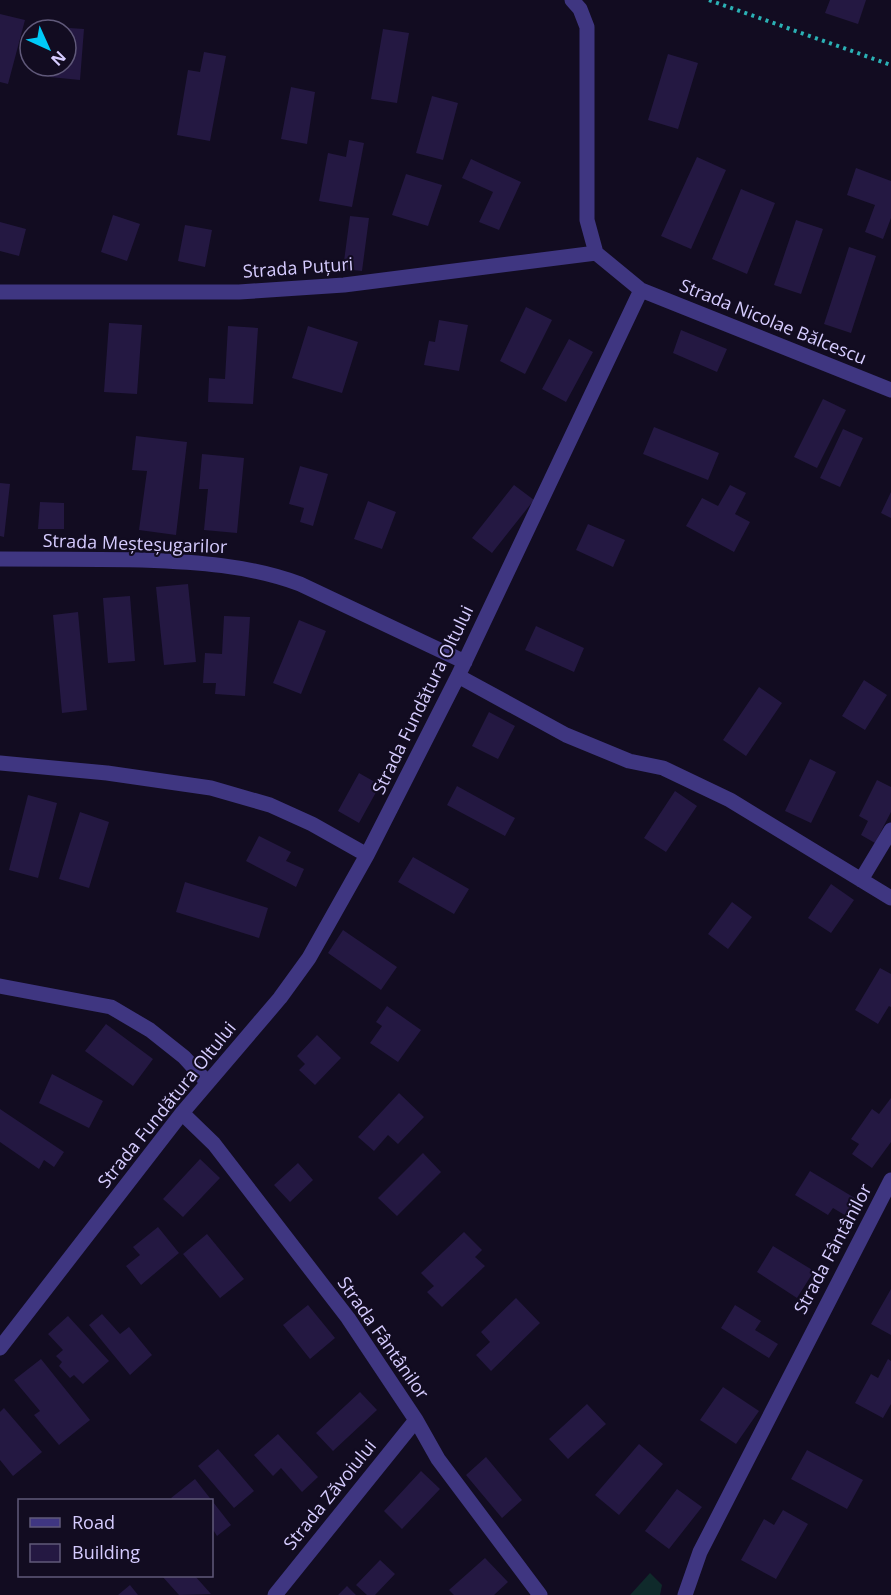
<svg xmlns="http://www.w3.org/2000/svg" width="891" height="1595" viewBox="0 0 891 1595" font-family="'Open Sans',sans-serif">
	<rect width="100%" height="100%" fill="#120c21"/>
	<path fill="#0f2a2b" d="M650,1573L662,1585L660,1595H630Z"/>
	<path fill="#241842" d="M830,0H866L858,24L825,13Z
		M0,14L25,20L8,84L0,82Z
		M54,27L84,29L80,80L50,77L51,66H66V30H53Z
		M383,29L409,33L397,103L371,99Z
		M204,52L226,56L210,141L177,135L188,70L200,72Z
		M668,54L698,63L678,129L648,120Z
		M291,87L315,92L307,144L281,139Z
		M432,96L458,103L443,160L416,153Z
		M349,140L364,143L352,207L319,201L328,153L346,157Z
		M697,157L726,170L691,249L661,236Z
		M471,159L521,182L499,230L479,222L493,192L462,178Z
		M856,168L891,181V218L883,239L865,232L875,205L847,195Z
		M406,174L442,185L428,226L392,215Z
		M741,189L775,203L747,274L712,259Z
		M113,215L140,224L127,261L101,252Z
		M350,216L369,218L362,271L343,269Z
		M796,220L823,229L801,294L774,285Z
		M0,222L26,229L19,256L0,251Z
		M185,225L212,230L205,267L178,261Z
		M849,247L876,256L851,333L824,324Z
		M526,307L552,320L525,374L500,361Z
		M439,320L468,325L459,371L424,365L429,341L435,342Z
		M109,323L142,325L137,394L104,392Z
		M228,326L258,328L253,404L208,402L209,378L225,379Z
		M308,326L358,342L342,393L292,378Z
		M681,330L727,349L717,372L673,353Z
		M569,339L593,352L566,402L542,389Z
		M823,399L846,410L817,468L794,457Z
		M654,427L719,453L708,480L643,454Z
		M843,429L863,438L840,487L820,478Z
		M136,436L187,442L176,535L139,530L147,471L132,470Z
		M202,454L244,458L237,533L204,530L208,489H199Z
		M300,466L328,474L313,526L300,522L304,508L289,504Z
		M0,483L10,484L4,537L0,536Z
		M514,485L534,500L492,553L472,538Z
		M730,485L746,493L735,514L750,522L734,552L686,526L702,498L718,506Z
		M891,492V518L881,513Z
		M368,501L396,512L382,549L354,539Z
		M40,502L64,503V529H38Z
		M588,524L625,540L613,567L576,550Z
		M188,584L196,662L164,665L156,587Z
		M130,596L135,661L108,663L103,598Z
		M78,612L87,710L62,713L53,615Z
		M224,616L250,617L245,696L215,694L216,683H203L205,653L222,654Z
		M299,620L326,631L301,694L273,683Z
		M536,626L584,648L574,672L525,650Z
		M864,680L887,695L865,730L842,716Z
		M759,687L782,703L746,756L723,740Z
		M489,712L515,726L498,759L472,746Z
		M810,759L836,772L811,823L785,811Z
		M359,773L380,785L359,823L338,811Z
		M877,780L891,787V812L875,843L861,835L868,821L859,816Z
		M457,786L515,818L505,836L447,805Z
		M675,791L697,806L666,852L644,838Z
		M28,795L57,803L38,878L9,870Z
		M80,812L109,822L89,888L59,879Z
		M259,836L291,852L286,861L304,869L296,887L246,861Z
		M413,857L469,889L454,914L398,882Z
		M185,882L268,908L259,938L176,912Z
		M831,884L854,900L831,933L808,918Z
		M732,902L752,917L728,949L708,934Z
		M343,930L397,967L381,990L328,953Z
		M880,968L891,974V1007L889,1006L878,1024L855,1010Z
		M387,1006L421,1030L398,1062L370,1043L382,1026L376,1022Z
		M106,1024L153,1059L133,1086L85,1051Z
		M317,1035L341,1058L315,1085L299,1070L305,1064L297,1056Z
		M52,1074L103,1101L89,1128L39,1103Z
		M399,1093L424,1117L398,1144L388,1135L374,1151L358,1137Z
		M891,1098V1142L872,1168L852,1154L859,1144L851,1139L872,1109L879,1114Z
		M0,1109L64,1152L54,1167L44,1160L39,1169L0,1142Z
		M423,1153L441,1172L397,1216L378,1198Z
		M200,1159L220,1178L183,1217L163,1199Z
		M298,1163L313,1180L290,1202L274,1185Z
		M810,1171L858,1200L848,1217L833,1208L828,1215L795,1195Z
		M158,1227L179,1253L141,1285L126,1266L140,1255L133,1247Z
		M464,1232L482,1250L475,1257L485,1266L442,1307L427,1292L434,1286L421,1273Z
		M207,1234L244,1279L220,1298L183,1254Z
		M773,1246L814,1271L797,1298L757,1272Z
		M891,1289V1335L871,1324Z
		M516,1298L540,1323L491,1371L476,1355L490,1342L481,1332Z
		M308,1305L335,1338L310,1359L283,1325Z
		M735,1305L761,1321L755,1330L778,1344L769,1358L721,1328Z
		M102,1314L120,1334L129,1327L152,1355L130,1375L89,1325Z
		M68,1316L109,1361L83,1384L74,1375L70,1378L59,1366L62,1362L56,1356L63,1350L48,1334Z
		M41,1359L90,1420L59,1445L34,1415L40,1411L14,1380Z
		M888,1359L891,1361V1404L883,1418L855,1403L871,1374L878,1378Z
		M723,1387L759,1411L736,1444L700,1420Z
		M360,1392L377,1410L333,1451L316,1433Z
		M587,1404L606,1424L568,1459L549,1439Z
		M4,1408L42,1452L13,1476L0,1460V1412Z
		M278,1434L318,1477L302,1492L281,1468L273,1476L254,1455Z
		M639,1444L663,1464L619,1515L595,1495Z
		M218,1449L254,1491L234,1508L198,1466Z
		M807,1450L863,1480L847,1509L791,1479Z
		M486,1457L522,1500L502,1518L466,1475Z
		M421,1471L440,1489L402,1529L384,1511Z
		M195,1479L231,1525L217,1536L212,1528V1500H173L171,1498Z
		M677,1489L702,1507L669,1549L645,1531Z
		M783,1510L808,1524L776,1579L741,1560L764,1519L774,1525Z
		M485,1558L508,1582L494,1595H454L449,1590Z
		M380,1560L395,1574L375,1595H367L356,1585Z
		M162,1576H195L211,1594L179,1595Z
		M130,1585L138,1595H118Z
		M347,1586L356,1595H338Z"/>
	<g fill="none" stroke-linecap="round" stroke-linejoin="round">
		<path stroke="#2bb1b5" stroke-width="4" stroke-dasharray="3 4.5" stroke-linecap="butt" d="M709,0L891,65"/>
		<path stroke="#3f3681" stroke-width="15" d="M572,0L580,9L587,27V220L596,253L641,290L891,390
			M0,292H239L344,285L596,253
			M0,559C48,559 95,559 142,560C196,562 249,565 300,584L465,662
			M458,676L566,735L629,761L663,768L730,800L891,898
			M0,763L107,773L211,788L270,805L312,824L367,855
			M861,880L891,830
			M0,986L111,1007L150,1030L184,1057L207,1082
			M182,1113L214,1144L348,1318L416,1420L438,1459L540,1595
			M0,1348L182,1113L280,998L309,958L367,855L458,676L641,290
			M275,1595L416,1420
			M685,1595L700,1552L891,1180"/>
	</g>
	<g text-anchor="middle" stroke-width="4.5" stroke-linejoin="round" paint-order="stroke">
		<g font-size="18" fill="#d6ccff" stroke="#120c21">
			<text transform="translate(298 268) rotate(-4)" y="6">Strada Puțuri</text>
			<text transform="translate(773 322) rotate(22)" y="6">Strada Nicolae Bălcescu</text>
			<text transform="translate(135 544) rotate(2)" y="6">Strada Meșteșugarilor</text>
			<text transform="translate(423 700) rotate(-64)" y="6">Strada Fundătura Oltului</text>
			<text transform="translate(167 1105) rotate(-51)" y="6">Strada Fundătura Oltului</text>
			<text transform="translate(833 1249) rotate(-62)" y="6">Strada Fântânilor</text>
			<text transform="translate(383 1338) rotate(55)" y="6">Strada Fântânilor</text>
			<text transform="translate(330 1495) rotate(-51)" y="6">Strada Zăvoiului</text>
		</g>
	</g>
	<rect x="18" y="1499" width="195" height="78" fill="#120c21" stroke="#60597a" stroke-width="1.5"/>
	<rect x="30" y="1518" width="30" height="9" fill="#3f3681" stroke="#60597a" stroke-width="1.5"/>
	<text x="72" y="1529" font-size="18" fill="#d6ccff">Road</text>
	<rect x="30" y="1544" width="30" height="18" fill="#241842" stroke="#60597a" stroke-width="1.5"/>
	<text x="72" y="1559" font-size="18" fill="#d6ccff">Building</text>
	<g transform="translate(48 48) rotate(135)"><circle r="28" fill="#120c21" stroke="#60597a" stroke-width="1.5"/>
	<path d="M0-4.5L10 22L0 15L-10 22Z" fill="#00caf7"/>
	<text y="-9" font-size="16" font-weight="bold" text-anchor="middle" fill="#d6ccff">N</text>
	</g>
</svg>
